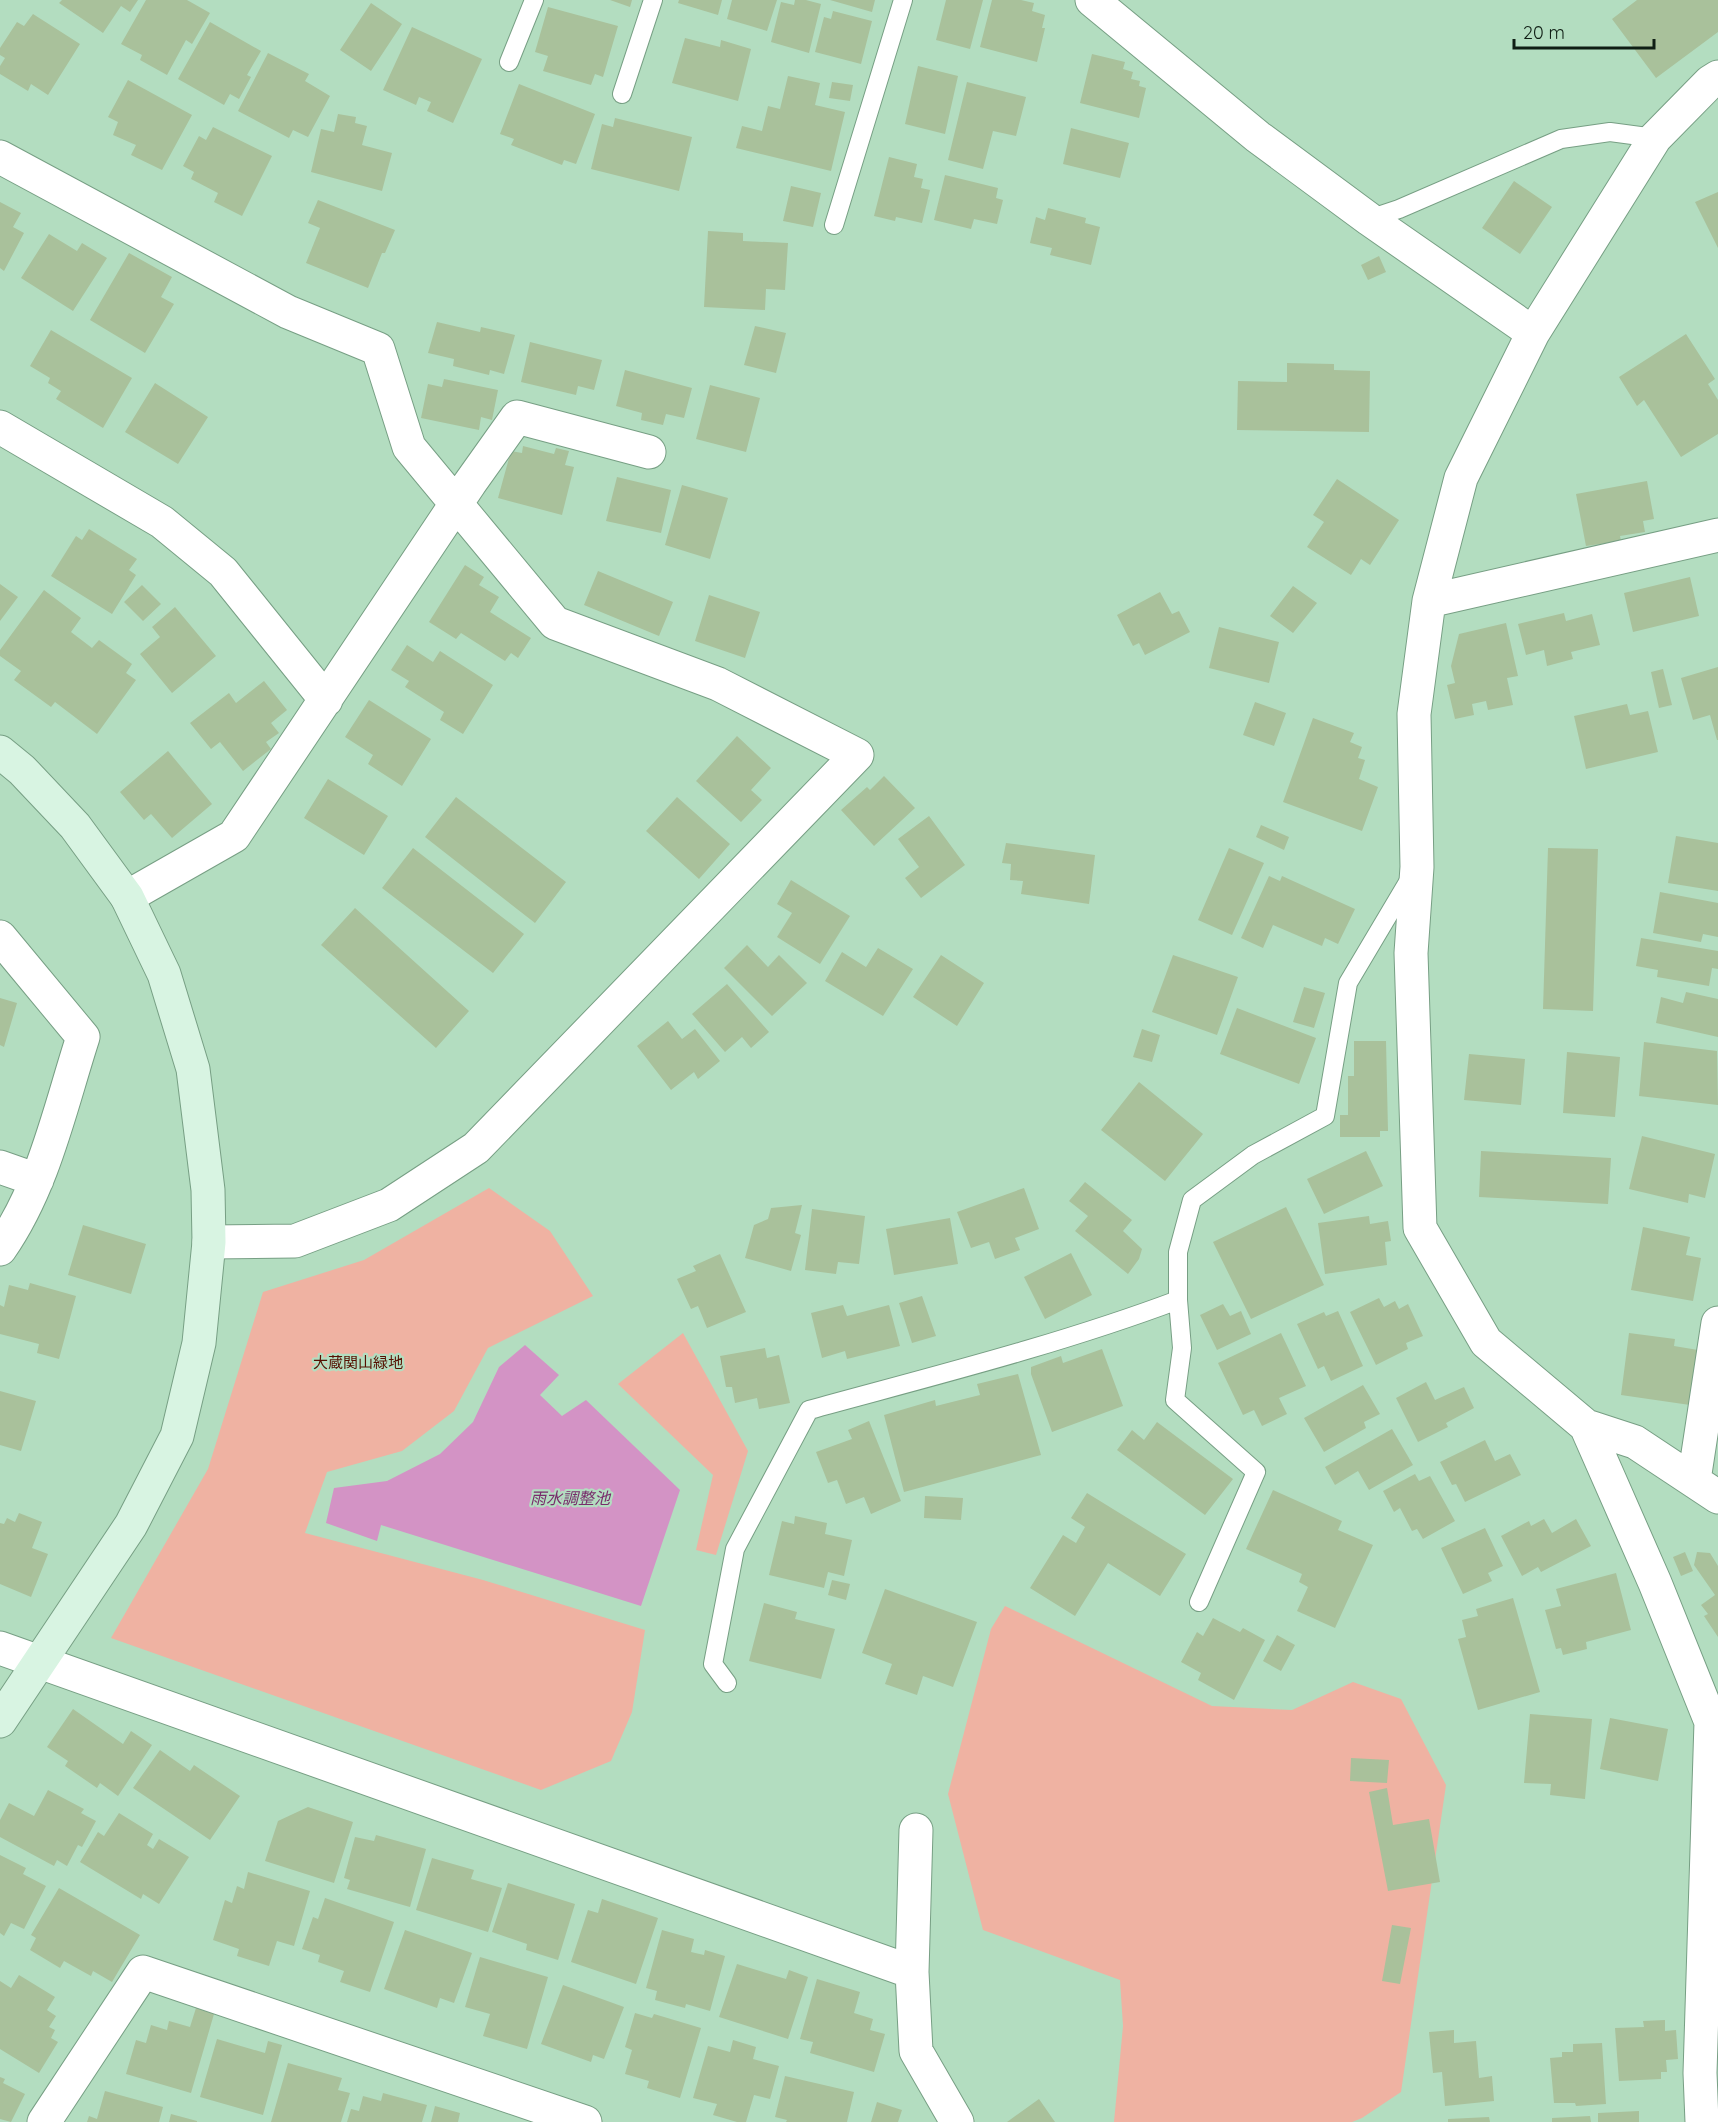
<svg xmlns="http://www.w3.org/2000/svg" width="1718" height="2122" viewBox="0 0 1718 2122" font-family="Quicksand,'Noto Sans JP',sans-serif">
	<rect width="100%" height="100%" fill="#b3ddc0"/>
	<path fill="#efb2a2" d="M489,1188L550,1231L593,1296L488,1348L454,1411L402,1451L327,1472L305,1533L483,1580L645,1630L632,1712L611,1761L541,1790L111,1638L208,1469L263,1292L364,1260Z
		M683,1333L748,1451L716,1555L696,1550L713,1475L618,1384Z
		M1005,1606L1212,1706L1292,1710L1353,1682L1401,1699L1446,1785L1401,2092L1362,2118L1352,2122H1114L1123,2026L1120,1980L983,1930L948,1794L991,1629Z"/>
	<path fill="#d393c5" d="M525,1345L559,1375L540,1395L562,1416L586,1400L680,1490L641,1606L381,1525L377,1541L326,1523L334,1488L387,1481L440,1454L473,1422L499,1367Z"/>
	<path fill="#a9c19b" d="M62,0H138L130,12L121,6L103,33L59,3Z
		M146,0H187L210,13L192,44L186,40L167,75L140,60L142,55L121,44Z
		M610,0H632L630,7Z
		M679,0H722L718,15L678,3Z
		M732,0H777L767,31L727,19Z
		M795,0H806L821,4L809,53L771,42L781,2L794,5Z
		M830,0H875L872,12Z
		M946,0H983L970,49L936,40Z
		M992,0H1021L1034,3L1032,11L1045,15L1042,28H1045L1037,62L980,47Z
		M1637,0H1718V32L1656,78L1612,19Z
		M371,3L402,24L371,71L340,50Z
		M548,7L618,26L603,77L595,74L591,85L543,71L548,56L535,52Z
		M833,11L872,21L861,64L815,52L824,17L831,19Z
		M33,14L80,44L48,95L31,84L28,91L0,74V66L5,58L0,55V48L17,22L24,26Z
		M210,22L261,51L247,75L251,77L239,99L230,94L224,105L178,79Z
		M412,27L482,59L453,123L427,111L431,102L419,97L416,105L383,90Z
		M685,38L720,47L721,40L751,49L738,101L672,83Z
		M268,53L309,74L305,81L330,96L308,137L293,130L289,138L238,111Z
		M1092,54L1125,62L1123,69L1133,72L1131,79L1140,81L1139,86L1146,88L1139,118L1080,103Z
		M918,66L958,76L945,134L905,124Z
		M788,76L820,83L815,105L845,112L831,171L736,148L742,126L762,131L768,106L780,109Z
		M128,80L192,115L162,170L131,155L136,145L113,135L118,122L108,117Z
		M832,82L853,85L850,101L829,98Z
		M967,82L1026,97L1016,136L993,131L983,169L948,160Z
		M519,84L595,114L576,164L564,160L562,165L511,145L514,139L500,134Z
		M338,114L356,117L355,123L367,126L362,145L392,153L382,191L311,172L321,129L334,132Z
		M615,118L692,137L679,191L591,169L602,124L613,127Z
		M213,127L272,156L242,216L214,202L218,193L191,179L194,172L183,166L199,136L206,140Z
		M1071,128L1129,143L1120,178L1063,164Z
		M889,157L917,164L914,177L923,179L921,188L930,190L922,223L896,217L895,221L874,216Z
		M945,175L998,188L996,198L1003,200L997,224L974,219L971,229L934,220Z
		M1514,181L1552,207L1520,254L1482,228Z
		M791,186L821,193L813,227L783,221Z
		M1718,192V248L1695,202Z
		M318,200L395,230L385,253H382L368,288L306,263L320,228L308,223Z
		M0,202L21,213L13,227L24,233L4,271L0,268Z
		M1048,208L1086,218L1085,223L1100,227L1091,265L1050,255L1052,248L1030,243L1036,217L1045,220Z
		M708,231L743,233V241L788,243L785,290L766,289L765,310L704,307Z
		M49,234L77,251L82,243L107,258L73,311L21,278Z
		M129,253L172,277L161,297L174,304L145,353L90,320Z
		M1379,256L1386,272L1368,280L1361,265Z
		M437,322L480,332L481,327L515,335L504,374L490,370L489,375L453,366L454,359L428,353Z
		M755,326L786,333L776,373L744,365Z
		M51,330L132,378L103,428L56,399L61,391L48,383L50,378L30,366Z
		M1686,334L1715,379L1708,384L1718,400V434L1681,457L1644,400L1637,406L1619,377Z
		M530,342L602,360L594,390L578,386L576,395L521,382Z
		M1287,363L1334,364V370L1370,371L1369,432L1237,430L1238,381L1287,382Z
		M625,370L692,388L684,418L666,414L663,425L641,420L642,413L616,406Z
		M444,379L498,390L492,420L481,417L479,430L421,418L428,384L442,387Z
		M155,383L208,417L178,464L125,432Z
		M710,385L760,398L746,452L696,439Z
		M523,446L554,454L556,448L569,451L565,465L574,467L562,515L498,498L511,451L522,453Z
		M617,477L671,490L661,533L606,521Z
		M1337,479L1399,520L1370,565L1361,559L1351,575L1307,547L1324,522L1313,515Z
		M1647,481L1654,519L1643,521L1645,532L1620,536L1621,541L1586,546L1576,494Z
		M682,485L728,498L710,559L665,545Z
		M89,529L137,559L129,570L136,575L112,614L51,576L76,536L82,540Z
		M465,565L484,577L479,585L499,597L490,612L531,638L518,658L511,653L505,661L461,633L456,639L429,622Z
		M598,571L673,602L659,636L584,605Z
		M1690,577L1699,616L1633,632L1624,593Z
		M0,584L18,597L0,621Z
		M142,585L161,604L143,621L124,602Z
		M1293,586L1317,603L1293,633L1270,616Z
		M44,590L81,618L71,632L92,648L99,640L132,664L126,673L136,680L97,734L55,702L51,707L14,680L21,671L0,656V650Z
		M1160,592L1172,614L1179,611L1190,632L1145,655L1139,643L1133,646L1117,615Z
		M709,595L760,612L745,658L695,641Z
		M175,607L216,656L172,693L140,654L160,637L152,627Z
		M1564,613L1566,621L1592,614L1600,645L1571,652L1573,659L1547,666L1544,650L1526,655L1518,624Z
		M1506,623L1518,676L1507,678L1513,705L1488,710L1486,701L1472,704L1474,715L1455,719L1447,685L1455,683L1451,666L1459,634Z
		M1219,627L1279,642L1269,683L1209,668Z
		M407,645L433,662L440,651L493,685L463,734L440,720L444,712L405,687L409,681L391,670Z
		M1718,667V740H1717L1710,715L1693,720L1681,678Z
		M1663,669L1672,705L1659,708L1651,672Z
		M264,681L287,710L271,723L279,733L266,742L271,749L243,771L220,742L211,749L190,723L229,693L236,703Z
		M369,700L431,739L402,786L368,764L373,755L345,737Z
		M1255,702L1286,713L1274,746L1243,735Z
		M1627,704L1630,715L1648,711L1658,752L1586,769L1574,716Z
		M1313,718L1354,733L1350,742L1362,747L1358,758L1365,760L1359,779L1378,787L1362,831L1283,802Z
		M737,736L771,768L751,790L762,800L741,822L696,781Z
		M168,751L212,804L172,838L151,814L144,820L120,792Z
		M884,776L915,808L874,846L841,810L867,787L870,790Z
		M328,779L388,816L364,855L304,818Z
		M456,797L566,882L535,923L425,837Z
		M677,797L730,844L699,879L646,831Z
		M929,816L965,865L921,898L905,878L919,867L898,839Z
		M1261,825L1289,837L1284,850L1256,837Z
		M1676,836L1718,843V891L1668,883Z
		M1006,843L1095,855L1089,904L1021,894L1023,881L1010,880L1011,864L1002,863Z
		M413,848L524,934L493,973L382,888Z
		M1229,848L1264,863L1232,935L1198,920Z
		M1548,848L1598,849L1593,1011L1543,1009Z
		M1269,876L1280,881L1282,876L1355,909L1338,944L1325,938L1322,946L1273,925L1263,948L1241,938Z
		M791,880L850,916L820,964L777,937L792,913L777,904Z
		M1660,892L1718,903V937L1703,934L1701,942L1653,933Z
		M355,908L469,1011L436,1048L321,945Z
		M1641,938L1718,951V969L1712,968L1709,986L1657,977L1658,970L1636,966Z
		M747,945L768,967L779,955L807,983L772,1016L724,968Z
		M878,948L913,969L883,1016L825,981L842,952L866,967Z
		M941,955L984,983L957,1026L913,997Z
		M1173,955L1238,977L1217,1035L1152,1012Z
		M727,984L769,1032L751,1048L742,1037L725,1052L692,1014Z
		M1304,987L1325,993L1314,1028L1293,1022Z
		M1686,992L1718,999V1037L1656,1023L1661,997L1683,1003Z
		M0,998L17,1003L4,1047L0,1045Z
		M1237,1008L1316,1038L1299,1084L1220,1054Z
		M668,1021L682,1039L695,1029L720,1061L698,1079L694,1072L671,1090L637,1046Z
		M1142,1029L1160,1035L1152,1062L1133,1057Z
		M1354,1041H1386L1388,1131H1380V1137H1340V1115H1348V1076H1354Z
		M1644,1042L1717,1051L1718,1105L1639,1096Z
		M1567,1052L1620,1057L1615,1117L1563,1113Z
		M1469,1054L1525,1059L1521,1105L1464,1100Z
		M1139,1082L1203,1134L1165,1181L1101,1130Z
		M1642,1136L1715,1154L1705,1198L1689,1194L1688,1203L1629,1189Z
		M1366,1151L1383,1186L1324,1214L1307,1179Z
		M1481,1151L1611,1158L1608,1204L1479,1197Z
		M1085,1182L1132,1220L1123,1231L1142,1249L1139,1259L1128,1274L1075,1231L1088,1216L1069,1201Z
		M1024,1188L1039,1229L1015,1238L1020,1250L995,1259L989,1242L971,1248L957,1212Z
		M802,1205L795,1233L801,1235L791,1271L745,1258L754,1225L768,1219L771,1208Z
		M1286,1207L1324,1285L1251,1319L1213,1242Z
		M812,1209L865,1216L859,1264L838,1262L836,1274L805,1270Z
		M1369,1216L1370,1224L1388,1221L1391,1241L1385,1242L1387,1265L1325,1274L1318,1223Z
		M950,1218L958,1264L894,1275L886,1229Z
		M83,1225L146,1244L131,1294L68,1275Z
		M1643,1227L1690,1237L1686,1255L1701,1258L1693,1301L1631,1290Z
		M1071,1253L1092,1295L1045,1319L1024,1277Z
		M720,1254L746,1312L707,1328L698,1306L691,1309L677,1279L696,1271L693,1266Z
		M30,1283L76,1296L59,1359L37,1353L39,1344L0,1334V1305L4,1307L9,1285L28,1290Z
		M922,1296L936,1336L912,1343L899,1303Z
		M1379,1298L1384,1307L1395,1301L1399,1309L1408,1304L1423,1336L1406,1343L1408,1349L1376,1365L1350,1312Z
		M1223,1304L1230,1316L1241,1311L1251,1334L1217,1350L1200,1315Z
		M843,1305L847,1316L889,1305L900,1346L847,1359L845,1351L822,1358L811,1313Z
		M1338,1311L1363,1366L1331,1381L1324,1366L1318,1369L1297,1324L1324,1312L1326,1316Z
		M1281,1333L1306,1386L1279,1398L1287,1414L1262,1426L1254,1410L1243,1415L1218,1363Z
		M1629,1333L1675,1339L1674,1346L1698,1350L1690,1405L1621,1395Z
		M765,1348L767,1358L779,1355L790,1403L759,1409L757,1398L735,1403L732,1387H726L720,1356Z
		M1102,1349L1123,1406L1052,1432L1031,1374V1367L1061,1356L1063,1363Z
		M1018,1374L1041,1455L904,1492L884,1415L935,1400L936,1406L980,1395L977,1384Z
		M1426,1382L1435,1400L1464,1387L1474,1408L1446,1423L1448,1427L1418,1442L1396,1398Z
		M1363,1385L1380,1414L1364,1422L1366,1428L1324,1452L1304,1418Z
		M0,1391L36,1401L21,1451L0,1445Z
		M869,1421L901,1501L871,1514L864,1497L846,1504L837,1480L828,1483L816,1452L852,1439L848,1430Z
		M1157,1422L1233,1479L1205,1515L1117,1450L1132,1430L1144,1440Z
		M1392,1429L1413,1465L1369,1490L1358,1471L1335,1485L1325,1467Z
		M1485,1440L1495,1461L1510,1454L1521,1475L1465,1502L1456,1484L1452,1485L1440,1462Z
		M1415,1474L1419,1481L1430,1476L1455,1521L1423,1539L1417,1529L1412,1531L1400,1508L1394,1512L1383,1491Z
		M1273,1490L1342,1521L1338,1530L1373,1545L1335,1628L1297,1611L1308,1587L1299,1582L1302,1574L1246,1549Z
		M1087,1493L1186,1554L1160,1596L1108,1563L1075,1616L1030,1588L1063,1535L1076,1543L1085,1527L1071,1518Z
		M925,1496L963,1498L961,1520L924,1518Z
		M19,1513L42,1522L32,1548L48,1554L31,1597L0,1584V1523L4,1524L7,1518L15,1522Z
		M795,1516L827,1523L825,1534L852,1540L844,1576L828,1572L824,1588L769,1575L782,1521L794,1524Z
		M1544,1519L1552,1533L1576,1519L1591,1546L1541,1572L1538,1567L1522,1576L1501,1536L1529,1521L1531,1526Z
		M1485,1528L1503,1566L1488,1573L1492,1581L1463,1594L1441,1548Z
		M1685,1552L1693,1571L1681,1576L1673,1557Z
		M1697,1552L1710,1553L1718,1566V1637L1704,1616L1708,1614L1701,1605L1715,1595L1694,1565Z
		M1616,1573L1631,1630L1586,1642L1587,1649L1563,1655L1561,1648L1556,1649L1545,1610L1561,1606L1556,1589Z
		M832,1580L850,1584L846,1600L828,1595Z
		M885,1589L977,1622L953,1687L923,1676L917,1695L885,1684L892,1664L862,1653Z
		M1513,1598L1540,1692L1478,1710L1458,1639L1466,1637L1462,1620L1478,1616L1476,1609Z
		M764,1603L797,1612L795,1619L835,1629L821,1679L749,1661Z
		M1213,1618L1240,1632L1243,1628L1265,1640L1234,1700L1198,1680L1201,1673L1181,1662L1197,1632L1203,1636Z
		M1277,1635L1295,1645L1281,1671L1263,1661Z
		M73,1709L123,1744L131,1731L152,1745L118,1796L100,1783L97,1788L65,1766L68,1761L47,1747Z
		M1530,1714L1592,1719L1585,1799L1550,1795L1551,1784L1524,1783Z
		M1610,1718L1668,1729L1658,1781L1600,1769Z
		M160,1750L190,1771L194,1765L240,1796L210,1840L133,1788Z
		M1351,1758L1389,1760L1387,1783L1350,1781Z
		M1387,1788L1393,1825L1429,1819L1440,1882L1388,1891L1369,1792Z
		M48,1790L84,1809L81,1813L96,1821L82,1847L78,1845L67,1866L57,1860L54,1866L0,1837V1820L9,1803L34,1816Z
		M308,1807L353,1822L334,1883L265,1861L278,1821Z
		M119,1813L153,1834L147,1845L153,1849L159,1839L189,1857L159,1904L143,1894L141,1899L80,1862L98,1832L104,1836Z
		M376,1835L426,1849L410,1907L347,1889L350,1880L344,1878L355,1837L374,1841Z
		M0,1855L26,1868L23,1874L46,1886L24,1929L11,1923L4,1936L0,1933Z
		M432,1858L474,1870L471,1879L502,1888L488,1932L416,1910Z
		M248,1872L310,1891L294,1946L277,1941L269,1966L237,1956L239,1949L213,1940L225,1900L232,1903L237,1886L244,1889Z
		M508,1883L575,1904L558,1960L526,1950L527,1944L492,1932Z
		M59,1888L140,1935L112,1982L93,1971L91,1976L64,1961L60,1968L30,1950L36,1938L31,1935Z
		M325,1898L394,1922L370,1992L340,1982L344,1971L318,1962L320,1955L302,1949L313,1917L318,1919Z
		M602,1899L658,1918L636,1984L571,1962L588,1910L598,1913Z
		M1392,1925L1411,1928L1400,1984L1382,1981Z
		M405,1930L472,1953L454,2003L440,1998L437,2008L384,1989Z
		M662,1930L694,1939L691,1952L704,1955L705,1950L725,1956L710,2011L686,2004L685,2008L655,2000L657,1991L646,1988Z
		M480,1957L548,1977L527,2049L483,2036L490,2014L465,2007Z
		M737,1964L786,1979L789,1970L808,1977L788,2039L719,2017Z
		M19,1975L55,1997L47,2010L56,2016L49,2027L55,2030L51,2038L58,2042L39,2073L0,2049V1981L11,1988Z
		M817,1979L860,1992L854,2013L873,2019L870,2030L885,2034L874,2072L810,2053L813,2042L800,2039Z
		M563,1985L624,2007L604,2059L593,2055L591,2062L541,2044Z
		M196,2008L214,2014L191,2093L126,2074L136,2040L146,2043L151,2025L167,2030L169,2021L190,2027Z
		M635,2013L652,2018L654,2014L701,2028L680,2098L647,2088L649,2081L625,2074L632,2050L625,2047Z
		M1665,2020V2031L1676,2030L1678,2059L1666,2060L1667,2072H1661V2079L1619,2081L1615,2028L1644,2027L1643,2021Z
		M1454,2030V2043L1476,2041L1479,2078L1492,2076L1494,2101L1445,2106L1442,2072L1433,2073L1429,2032Z
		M217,2039L265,2053L268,2041L282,2045L263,2115L200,2097Z
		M733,2040L756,2047L753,2059L779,2066L770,2099L754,2095L746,2122H737L713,2115L717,2104L693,2098L708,2046L730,2052Z
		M1602,2043L1606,2104L1576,2106L1575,2103H1554L1550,2058L1562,2057V2052H1573V2044Z
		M288,2063L342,2078L338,2090L350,2093L341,2122H271Z
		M785,2076L854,2092L847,2122H786L787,2120L775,2117Z
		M0,2077L5,2079L3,2083L25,2094L11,2122L0,2119Z
		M105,2091L163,2107L159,2122H87L89,2116L97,2119Z
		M383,2093L427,2105L422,2122H347L351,2109L359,2111L363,2096L381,2101Z
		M1039,2099L1055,2122H1007Z
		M877,2102L902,2110L898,2122H871Z
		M435,2106L460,2113L458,2122H431Z
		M1639,2111V2122H1598V2113Z
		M171,2114L197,2121V2122H169Z
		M1590,2116L1591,2122H1552V2118Z
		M1489,2117L1490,2122H1448V2119Z"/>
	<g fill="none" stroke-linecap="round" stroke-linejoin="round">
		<g stroke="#779f84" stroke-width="20">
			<path id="lane" d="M509,62L534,0
				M622,94L653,0
				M1369,219L1399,209L1561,139L1610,132L1655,138
				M834,225L903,0
				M1199,1602L1256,1472L1175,1400L1182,1348L1178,1300V1252L1192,1200L1253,1155L1325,1116L1348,983L1411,877
				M727,1683L713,1664L735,1549L809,1410C933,1376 1058,1345 1178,1300"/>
		</g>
		<g stroke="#779f84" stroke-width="35">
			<path id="street" d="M1092,0L1258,137L1369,219L1533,333
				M1718,77L1710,82L1655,138L1533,333L1461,478L1429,601L1414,714L1417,867L1411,953L1420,1228L1486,1342L1586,1426L1635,1442L1718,1497
				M0,157L288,312L378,349L409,447L555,623L718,684L857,755L476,1148L389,1205L295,1241L209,1242
				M0,427L162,522L223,572L326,700
				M1429,601L1718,535
				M127,897L234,836L470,483L517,417L649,452
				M0,937L83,1037C60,1108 44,1186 0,1249
				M0,1167L37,1180
				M1586,1426L1655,1583L1711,1722L1700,2073L1702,2122
				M1694,1480L1718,1323
				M0,1648L912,1972
				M916,1830L912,1972L916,2051L957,2122
				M44,2122L143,1972L585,2122"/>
		</g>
		<g stroke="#779f84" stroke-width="35">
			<path id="secondary" d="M0,752L22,770L75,826L127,897L164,974L193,1069L208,1190L209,1242L199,1343L177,1436L131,1525L0,1721"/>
		</g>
		<use href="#lane" stroke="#fff" stroke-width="18"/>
		<use href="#street" stroke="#fff" stroke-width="33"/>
		<use href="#secondary" stroke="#d8f4e2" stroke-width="33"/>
	</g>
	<g text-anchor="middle" stroke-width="4.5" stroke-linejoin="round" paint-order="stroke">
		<g font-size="15" fill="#551001" stroke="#b3ddc0">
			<text x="358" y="1368">大蔵関山緑地</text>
		</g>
		<g font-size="16" font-style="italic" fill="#782d6b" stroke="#b3ddc0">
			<text x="570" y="1504">雨水調整池</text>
		</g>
	</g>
	<path d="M1514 39v9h140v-9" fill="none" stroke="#0f1e14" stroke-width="3"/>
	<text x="1523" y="39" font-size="18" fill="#0f1e14" stroke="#b3ddc0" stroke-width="4.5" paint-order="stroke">20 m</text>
</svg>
